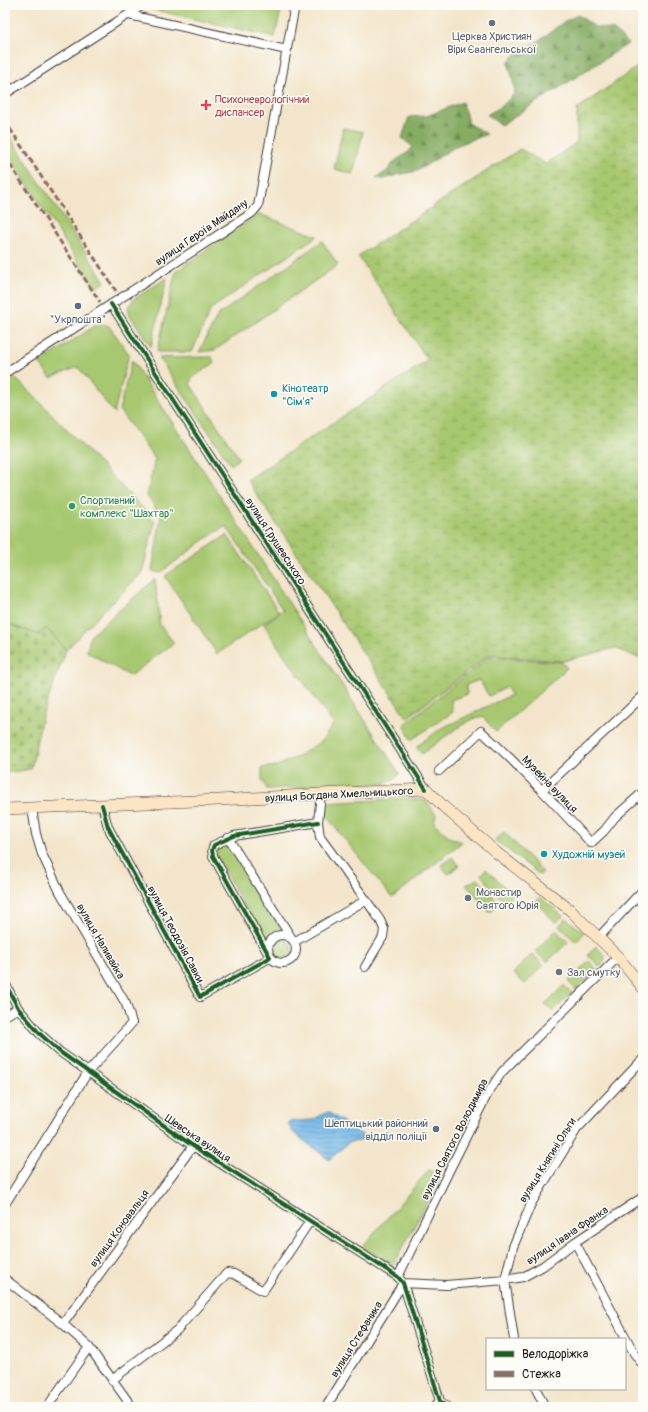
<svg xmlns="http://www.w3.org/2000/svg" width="648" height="1412" viewBox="0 0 648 1412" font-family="Pangolin,sans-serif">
	<defs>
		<pattern id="forest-firs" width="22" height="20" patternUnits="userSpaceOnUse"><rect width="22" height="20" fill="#85ac62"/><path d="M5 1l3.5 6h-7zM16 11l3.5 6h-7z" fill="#6c8b50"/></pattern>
		<pattern id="wetland-marsh" width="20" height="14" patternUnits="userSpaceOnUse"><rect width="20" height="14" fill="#a7c870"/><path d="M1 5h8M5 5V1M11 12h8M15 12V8" fill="none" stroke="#8fab60"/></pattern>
		<pattern id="cemetery-stones" width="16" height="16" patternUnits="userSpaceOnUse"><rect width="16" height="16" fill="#a7c870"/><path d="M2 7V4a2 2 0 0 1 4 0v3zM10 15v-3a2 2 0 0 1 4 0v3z" fill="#8fab60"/></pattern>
		<pattern id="water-rules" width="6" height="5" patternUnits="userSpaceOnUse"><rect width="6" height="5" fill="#70b5e6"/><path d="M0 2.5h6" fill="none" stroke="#609bc5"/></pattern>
	</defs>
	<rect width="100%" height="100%" fill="#fdfcf7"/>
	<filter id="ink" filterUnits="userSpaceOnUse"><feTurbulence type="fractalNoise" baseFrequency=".025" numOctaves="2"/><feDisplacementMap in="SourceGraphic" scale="8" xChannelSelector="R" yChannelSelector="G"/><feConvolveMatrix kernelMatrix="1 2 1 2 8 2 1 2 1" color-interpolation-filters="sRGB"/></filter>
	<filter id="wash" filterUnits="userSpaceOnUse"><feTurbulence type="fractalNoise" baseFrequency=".012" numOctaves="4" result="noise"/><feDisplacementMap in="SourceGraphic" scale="16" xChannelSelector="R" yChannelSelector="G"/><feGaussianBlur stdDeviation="0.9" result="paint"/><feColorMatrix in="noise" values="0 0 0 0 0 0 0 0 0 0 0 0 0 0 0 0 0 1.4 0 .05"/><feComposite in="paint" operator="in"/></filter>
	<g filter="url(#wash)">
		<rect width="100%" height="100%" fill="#f3e5cb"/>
		<path fill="#a7c870" stroke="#627246" d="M155,5H282L275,37L150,9Z
			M343,128L363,132L353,174L334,169Z
			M5,129L105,282L95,288L5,150Z
			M259,214L317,236L211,309L192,352H157L176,271Z
			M322,241L338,265L215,350L199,352L218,315Z
			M167,278L151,347L130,315L128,307L134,299Z
			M99,323L109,326L129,354L114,413L78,367L51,378L39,363Z
			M212,357L214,363L192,378L190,384L239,458L231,465L159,358Z
			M132,360L399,773L394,780L385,783L267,789L262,780V768L277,766L297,757L323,740L333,724L273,639L264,624L283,610L226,526L204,540L160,573L152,571L161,516L147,496L155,459L119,410Z
			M14,377L39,401L155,521L142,573L96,618L66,650L46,628L39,635L5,623V383Z
			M227,535L279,612L217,654L165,576Z
			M155,579L160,625L174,643L130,676L87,652L90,636Z
			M489,657L562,662L567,668L496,732L483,717C472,714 433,746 422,754L416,747L440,729L511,695L507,687L489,696L479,680L466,685L467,694L451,700L453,712L411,740L404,724Z
			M409,798L426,801L436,814L434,823L451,838L462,842L392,898L326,816L327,803Z
			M504,832L543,872L540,875L495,840Z
			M223,845L229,847L282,928V932L267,941L263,940L216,856V850L219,846Z
			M452,857L459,866L448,874L441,865Z
			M486,869L513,895L508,900L501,899L481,875Z
			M477,879L479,880L497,901V904L494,909L490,913L466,885Z
			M540,897L563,916L556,923L536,902Z
			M566,918L584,933L576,942L559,926Z
			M556,930L568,942L547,962L535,951Z
			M272 949a10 10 0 1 1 20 0a10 10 0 1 1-20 0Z
			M596,946L605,956L604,962L600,967L588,955Z
			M532,954L544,965L525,984L513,973Z
			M589,961L597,969L576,990L568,982Z
			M564,985L572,993L553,1012L545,1004Z
			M429,1170L441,1177L393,1266L362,1247Z"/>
		<path fill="url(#forest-firs)" stroke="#50643f" d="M578,15L595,27L614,30L628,44L501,125L487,115L503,105L515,93L512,76L508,63L516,54L540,40L565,21Z
			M462,102L469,124L487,134L458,145L417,171L397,175L384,179L376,178L387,171L395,161L407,153L413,147L402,138L409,117L427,116Z"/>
		<path fill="url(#wetland-marsh)" stroke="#627246" d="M643,63V660L615,648L563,661L489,655L407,718L247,480L428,360L358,256L520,149L546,164L577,142V109Z"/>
		<path fill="url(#cemetery-stones)" stroke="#627246" d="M5,623L39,635L46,628L66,650L42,716L31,769L5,773Z"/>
		<path fill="url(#water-rules)" stroke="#466881" d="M328,1112L365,1137L360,1141L349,1142L329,1160L293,1132L288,1124L290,1121L312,1120Z"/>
	</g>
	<g filter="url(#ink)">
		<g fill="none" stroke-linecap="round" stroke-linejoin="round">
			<g stroke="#3c3a36" stroke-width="10">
				<path id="minor" d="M129,15L287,50
					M5,94L143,5
					M111,304L426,789
					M5,373L252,213L258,206L295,5
					M439,771L481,731C520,766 555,804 591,843L604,831L615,817L643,792
					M542,790L643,696
					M321,794L318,822L320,837L366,900L380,920L384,929L383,937L365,967
					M102,805L108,827L200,997L266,960L270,957L213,856L212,850L214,845L234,836L318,822
					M228,838L294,942L366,900
					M268 949a14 14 0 1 1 28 0a14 14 0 1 1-28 0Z
					M599,937L643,890
					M5,983L18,1008L39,1033L60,1052L193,1146L398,1277L403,1283L440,1401L447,1407
					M5,1016L18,1008
					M5,1204L88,1072L132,1023L126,1004L60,892L42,854L36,834L32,808
					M575,1242L634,1353L643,1365
					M398,1277L448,1173L488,1093L502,1072L618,957
					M5,1279L63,1324L89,1347L132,1407
					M403,1283L446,1285L505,1280L523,1277L543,1266L575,1242L643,1197
					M63,1324L193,1146
					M514,1339L505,1280L513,1247L531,1204L577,1129L643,1059
					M112,1380L177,1330L227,1273L234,1274L263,1291L310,1221
					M536,1389L545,1407
					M47,1407L89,1347
					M326,1407L403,1283
					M434,1407L440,1401"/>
			</g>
			<g stroke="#3c3a36" stroke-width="12">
				<path id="secondary" d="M5,809L219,800L321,794L426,789L444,807L497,853L570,910L618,957L643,988"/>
			</g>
			<use href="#minor" stroke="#fff" stroke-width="8"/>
			<use href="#secondary" stroke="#fce5c4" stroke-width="11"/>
			<path stroke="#8d6e63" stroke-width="3" stroke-dasharray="6 3" stroke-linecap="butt" d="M5,121L116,291
				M5,157L100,302"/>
			<g stroke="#fdfcf7" stroke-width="6">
				<path id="cycleway" d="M111,304L426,789
					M102,805L108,827L200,997L266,960L270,957L213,856L212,850L214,845L234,836L318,822
					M5,983L18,1008L39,1033L60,1052L193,1146L398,1277L403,1283L440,1401L447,1407"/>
			</g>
			<use href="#cycleway" stroke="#1b5e20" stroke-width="4"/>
		</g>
	</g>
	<g fill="#6b7280" stroke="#fdfcf7" stroke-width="1.5">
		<circle cx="492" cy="23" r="4"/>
		<circle cx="468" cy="898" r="4"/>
		<circle cx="559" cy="972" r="4"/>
	</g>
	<path fill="#e0444e" stroke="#fdfcf7" stroke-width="1.5" d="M204 99h4v4h4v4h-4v4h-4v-4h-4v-4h4z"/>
	<g fill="#5c6f8a" stroke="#fdfcf7" stroke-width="1.5">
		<circle cx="78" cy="306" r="4"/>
		<circle cx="436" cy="1129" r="4"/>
	</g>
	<g fill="#0f9aa8" stroke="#fdfcf7" stroke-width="1.5">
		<circle cx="274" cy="394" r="4"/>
		<circle cx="544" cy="854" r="4"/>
	</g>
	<circle fill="#2e9e5b" stroke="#fdfcf7" stroke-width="1.5" cx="72" cy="506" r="4"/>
	<g text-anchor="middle" stroke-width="3" stroke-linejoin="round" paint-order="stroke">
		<g font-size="11" fill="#5b616d" stroke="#fdfcf7" text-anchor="start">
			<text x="492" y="40" text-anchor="middle">Церква Християн<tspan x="492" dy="13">Віри Євангельської</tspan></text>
			<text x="476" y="896">Монастир<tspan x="476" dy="13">Святого Юрія</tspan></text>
			<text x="567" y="976">Зал смутку</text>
		</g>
		<g font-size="11" fill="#be3a42" stroke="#fdfcf7" text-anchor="start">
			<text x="215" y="103">Психоневрологічний<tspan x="215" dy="13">диспансер</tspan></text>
		</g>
		<g font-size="11" fill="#1c1c1c" stroke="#fdfcf7">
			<text transform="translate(201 232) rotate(-34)" y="4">вулиця Героїв Майдану</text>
			<text transform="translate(276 541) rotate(57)" y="4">вулиця Грушевського</text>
			<text transform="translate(550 784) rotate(46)" y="4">Музейна вулиця</text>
			<text transform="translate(339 794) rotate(-3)" y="4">вулиця Богдана Хмельницького</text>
			<text transform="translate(176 934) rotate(62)" y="4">вулиця Теодозія Савки</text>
			<text transform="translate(101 941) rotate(60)" y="4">вулиця Наливайка</text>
			<text transform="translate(198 1138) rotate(34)" y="4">Шевська вулиця</text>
			<text transform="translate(454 1139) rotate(-63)" y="4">вулиця Святого Володимира</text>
			<text transform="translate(547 1160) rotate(-58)" y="4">вулиця Княгині Ольги</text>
			<text transform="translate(119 1228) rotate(-54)" y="4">вулиця Коновальця</text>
			<text transform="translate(567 1235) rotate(-34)" y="4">вулиця Івана Франка</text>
			<text transform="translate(356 1339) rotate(-58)" y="4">вулиця Стефаника</text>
		</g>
		<g font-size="11" fill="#4e5e75" stroke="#fdfcf7">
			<text x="78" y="323">"Укрпошта"</text>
			<text x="428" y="1127" text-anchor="end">Шептицький районний<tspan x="428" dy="13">відділ поліції</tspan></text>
		</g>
		<g font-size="11" fill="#0d838f" stroke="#fdfcf7" text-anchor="start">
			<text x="282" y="392">Кінотеатр<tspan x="282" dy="13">"Сім'я"</tspan></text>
			<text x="552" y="858">Художній музей</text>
		</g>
		<g font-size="11" fill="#27864d" stroke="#fdfcf7" text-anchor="start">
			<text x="80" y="504">Спортивний<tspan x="80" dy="13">комплекс "Шахтар"</tspan></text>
		</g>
	</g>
	<rect width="648" height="1412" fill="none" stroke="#fdfcf7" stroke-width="20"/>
	<rect x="486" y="1338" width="140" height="52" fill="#fdfcf7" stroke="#a3a29f"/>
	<rect x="494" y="1351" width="20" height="6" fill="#1b5e20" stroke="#a3a29f"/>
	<text x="522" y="1358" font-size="12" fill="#1c1c1c">Велодоріжка</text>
	<rect x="494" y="1371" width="20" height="6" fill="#8d6e63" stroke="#a3a29f"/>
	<text x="522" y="1378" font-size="12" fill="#1c1c1c">Стежка</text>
</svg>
